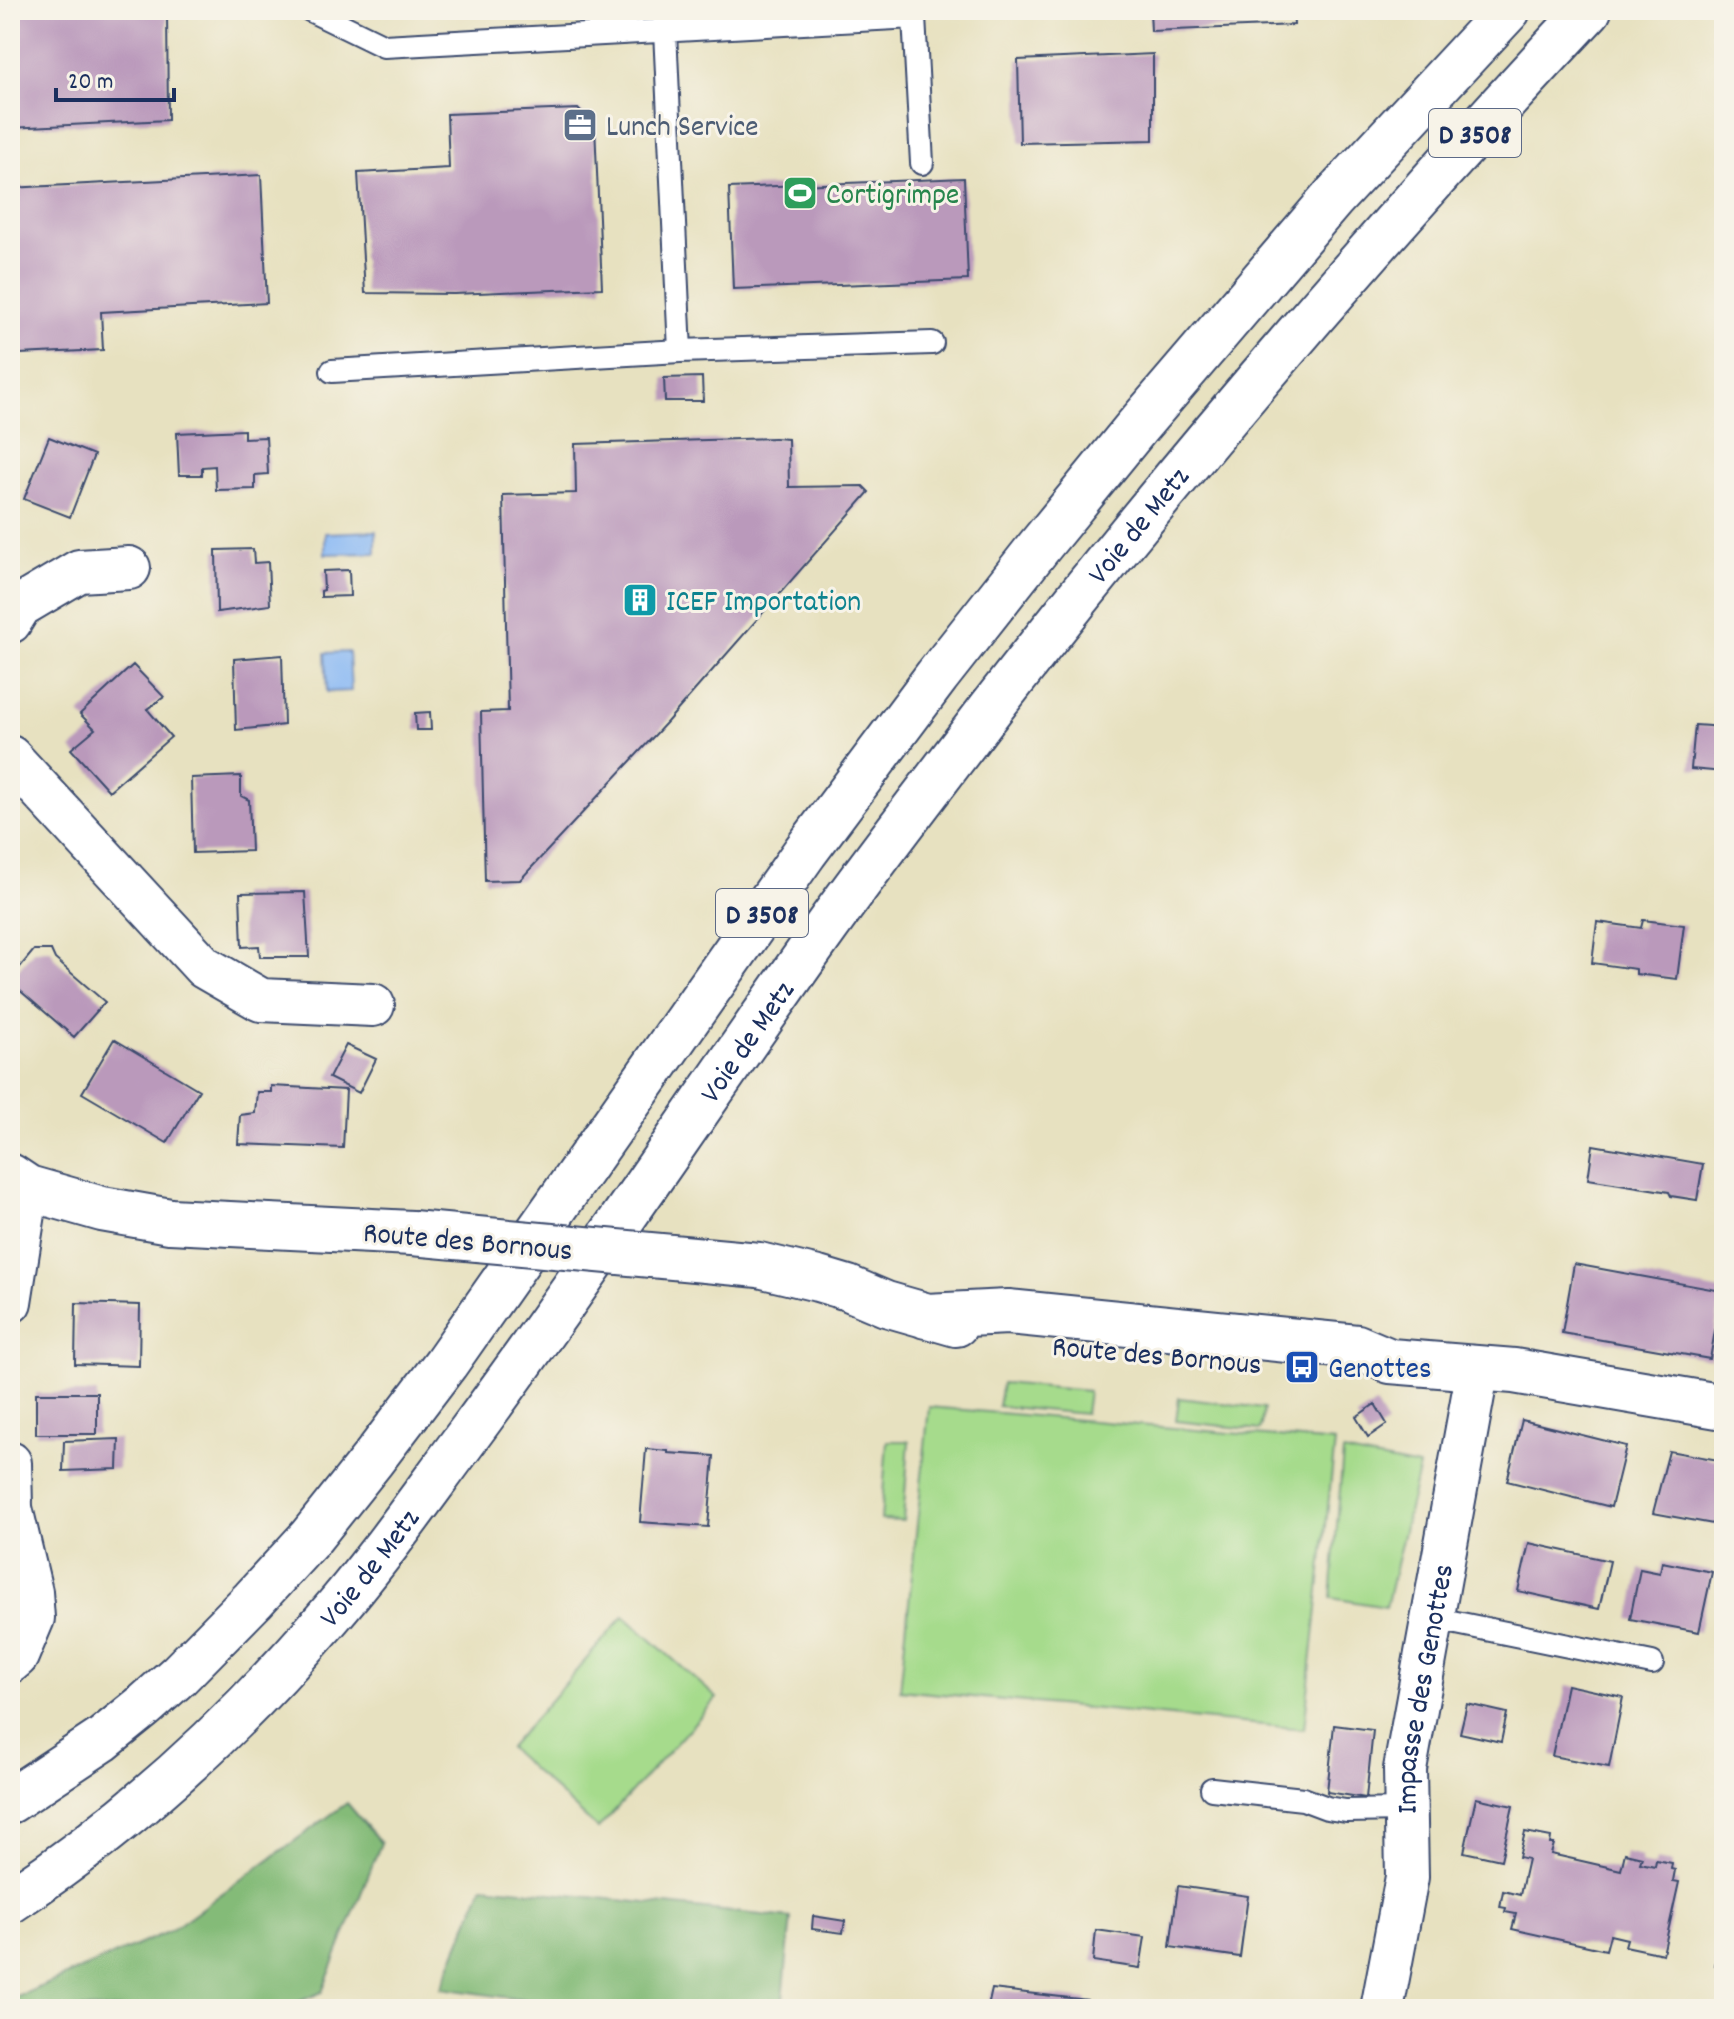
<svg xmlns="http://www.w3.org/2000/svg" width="1734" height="2019" viewBox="0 0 1734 2019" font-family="Dekko,sans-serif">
	<rect width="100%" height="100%" fill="#f7f3e8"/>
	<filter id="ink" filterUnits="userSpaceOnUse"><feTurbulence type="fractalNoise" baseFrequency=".0125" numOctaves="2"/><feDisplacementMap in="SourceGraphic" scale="16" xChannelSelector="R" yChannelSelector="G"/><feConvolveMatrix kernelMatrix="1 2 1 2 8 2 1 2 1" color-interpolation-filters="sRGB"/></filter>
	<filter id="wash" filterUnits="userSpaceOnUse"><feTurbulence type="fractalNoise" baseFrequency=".006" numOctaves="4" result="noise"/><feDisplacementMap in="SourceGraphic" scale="32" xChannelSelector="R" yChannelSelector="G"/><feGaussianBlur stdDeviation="1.8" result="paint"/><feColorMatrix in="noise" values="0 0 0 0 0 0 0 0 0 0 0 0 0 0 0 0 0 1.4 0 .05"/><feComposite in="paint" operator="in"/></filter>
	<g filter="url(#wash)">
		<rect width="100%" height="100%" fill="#e7e1c0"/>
		<path fill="#a6db8c" stroke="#608575" stroke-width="2" d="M1002,1383L1088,1391L1085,1414L998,1406Z
			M1179,1398L1264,1408L1260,1430L1176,1421Z
			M929,1407L1335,1442L1304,1729L900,1690Z
			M887,1441H909L903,1521L881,1520Z
			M1343,1452L1419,1467L1386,1607L1331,1598Z
			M624,1616L717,1698L598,1829L509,1748Z"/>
		<path fill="#84bb78" stroke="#50756b" stroke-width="2" d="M347,1803L381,1843L322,1992L282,2009H10V2000L170,1931Z
			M483,1886L791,1918L782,2009H587L441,1988Z"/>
		<path fill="#88b8f4" stroke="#5274a9" stroke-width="2" d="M376,531V553L325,554V533Z
			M349,652L351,691L327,692L325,653Z"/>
		<g id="blocks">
			<path fill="#ba99bb" d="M10,10H163L167,12L168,120L10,128Z
				M1001,10H1098V13L1001,15Z
				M1150,10H1293L1294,25L1151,31Z
				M1153,54V140L1020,143L1018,60Z
				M578,109L595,126L602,288L454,294L365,293L358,173L449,168L447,114Z
				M261,175L267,303L101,312L103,350L19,354V366L10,367V188Z
				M964,178L968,280L733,289L729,188Z
				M702,377L703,401H665L664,378Z
				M244,430V438L266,437L268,474L255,475V489L216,490L215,466L202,467V475H179L177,433Z
				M49,437L94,455L70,517L24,499Z
				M774,438L788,439L789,487L863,486L869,492L667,722L520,880L485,881L481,712L508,711L503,495L576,493L575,444Z
				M253,549L254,563L268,562L270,605L217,612L216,550Z
				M349,570L350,596L321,597V591L324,590L323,571Z
				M282,655L284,725L236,730L234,659Z
				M133,665L164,697L147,709L171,737L109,791L71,749L95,729L80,714Z
				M430,712L431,730H416L415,713Z
				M1695,725L1724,727V772L1691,769Z
				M241,776V796L249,800L251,851L193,853L191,778Z
				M305,892L309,957H260L259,946L242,947L240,893Z
				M1643,920L1684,925L1677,979L1636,974V969L1592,963L1597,922L1641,928Z
				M34,950H51L55,959L105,1002L74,1037L10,982V979Z
				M114,1039L199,1090L167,1143L82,1093Z
				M346,1045L376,1059L359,1093L329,1078Z
				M271,1086L346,1090L343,1148L238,1144L240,1115L255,1113L257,1092H271Z
				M1593,1145L1703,1164L1697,1200L1671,1196L1669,1192L1588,1179Z
				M1574,1264L1722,1291L1710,1359L1562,1333Z
				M76,1303L140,1305L139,1366L75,1364Z
				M36,1393H97V1434H36Z
				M1375,1404L1387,1424L1368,1437L1356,1417Z
				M1522,1420L1626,1446L1611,1507L1507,1481Z
				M119,1439L118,1469L63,1471L64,1441Z
				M646,1449L668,1451V1453L714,1456L708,1527L640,1522Z
				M1669,1451L1724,1461V1526L1653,1513Z
				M1529,1543L1610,1561L1599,1609L1518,1591Z
				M1662,1562L1712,1572L1699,1632L1630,1619L1640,1569L1660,1573Z
				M1567,1685L1623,1697L1609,1767L1552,1756Z
				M1467,1704L1507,1713L1501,1742L1460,1733Z
				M1334,1725L1373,1730L1366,1798L1327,1792Z
				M1476,1798L1513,1806L1501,1860L1464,1852Z
				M1525,1832L1551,1837L1550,1844H1554L1551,1854L1621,1870L1625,1853L1642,1857L1640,1863L1655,1866L1656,1860L1672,1863L1671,1869L1675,1870L1673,1881L1679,1882L1663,1954L1625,1946L1627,1939L1610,1935L1606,1950L1512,1929L1516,1914L1505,1912L1506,1908L1500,1907L1503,1891L1520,1895L1528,1859L1519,1857Z
				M1178,1886L1248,1896L1240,1957L1170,1947Z
				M813,1916L845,1921L843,1933L812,1929Z
				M1723,1929H1724V1967L1715,1965Z
				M1096,1930L1145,1937L1140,1968L1093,1961Z
				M992,1989L1087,2000L1086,2009H996L988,2007Z"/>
		</g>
	</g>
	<g filter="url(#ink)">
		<use href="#blocks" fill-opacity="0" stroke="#3a4a6d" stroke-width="2"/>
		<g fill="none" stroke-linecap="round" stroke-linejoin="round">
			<g stroke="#3a4a6d" stroke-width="26">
				<path id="lane" d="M310,10L384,46L914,17L922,163
					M680,351L932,343
					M332,371L680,351L664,10
					M1432,1618L1652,1663
					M1212,1789L1303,1799L1327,1808L1346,1811L1405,1810"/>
			</g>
			<g stroke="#3a4a6d" stroke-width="46">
				<g id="street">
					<path d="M10,622L20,606L79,571L129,568"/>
					<path d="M10,757L204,967L261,1000L373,1005"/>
					<path d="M10,1302L28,1188"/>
					<path d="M10,1463L11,1508L31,1592L33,1618L17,1656L10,1662"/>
					<path id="s1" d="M1382,2009L1407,1877L1405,1769L1478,1368"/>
				</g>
			</g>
			<g stroke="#3a4a6d" stroke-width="48">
				<path id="secondary" d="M10,1176L28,1188L102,1209L170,1221L412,1233
					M759,1265L818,1279L848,1288L886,1304L956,1324
					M926,1316L1008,1312L1357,1347L1390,1361L1514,1371L1724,1407"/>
			</g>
			<g stroke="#3a4a6d" stroke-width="48">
				<g id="highway">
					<path d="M10,1801L102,1740L144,1706L179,1675L253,1600L310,1538L373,1459L446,1363L805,852L937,676L1038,548L1136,428L1333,198L1508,10"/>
					<path id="s2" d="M10,1901C128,1824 233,1727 325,1621C377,1562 422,1497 469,1434C592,1268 706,1095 827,926C880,852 936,781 991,708C1179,466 1379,234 1589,10"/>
				</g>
			</g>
			<use href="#lane" stroke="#fff" stroke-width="22"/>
			<use href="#street" stroke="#fff" stroke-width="42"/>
			<use href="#secondary" stroke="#fff" stroke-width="44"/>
			<use href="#highway" stroke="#fff" stroke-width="44"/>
			<g stroke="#3a4a6d" stroke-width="48" stroke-linecap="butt">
				<path id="secondary-bridge" d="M412,1233L759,1265"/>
			</g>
			<use href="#secondary-bridge" stroke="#fff" stroke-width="44"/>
		</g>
	</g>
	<defs>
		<g id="office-square" transform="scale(1.8)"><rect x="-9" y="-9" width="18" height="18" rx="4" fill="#5c6f8a" stroke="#f7f3e8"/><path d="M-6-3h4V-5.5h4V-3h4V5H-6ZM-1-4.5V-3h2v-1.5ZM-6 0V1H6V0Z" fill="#fff"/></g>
		<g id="stadium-square" transform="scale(1.8)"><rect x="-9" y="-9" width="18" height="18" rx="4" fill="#2e9e5b" stroke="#f7f3e8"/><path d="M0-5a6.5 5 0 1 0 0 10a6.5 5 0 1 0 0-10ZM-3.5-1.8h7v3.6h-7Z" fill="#fff"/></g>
		<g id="building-square" transform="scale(1.8)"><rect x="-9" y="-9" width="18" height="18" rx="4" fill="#0f9aa8" stroke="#f7f3e8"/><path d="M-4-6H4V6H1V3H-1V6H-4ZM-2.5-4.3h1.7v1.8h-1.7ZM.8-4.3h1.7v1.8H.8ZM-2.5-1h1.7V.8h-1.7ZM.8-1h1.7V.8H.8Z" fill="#fff"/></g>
		<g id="bus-square" transform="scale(1.8)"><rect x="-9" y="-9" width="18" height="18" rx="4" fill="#1a4fb4" stroke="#f7f3e8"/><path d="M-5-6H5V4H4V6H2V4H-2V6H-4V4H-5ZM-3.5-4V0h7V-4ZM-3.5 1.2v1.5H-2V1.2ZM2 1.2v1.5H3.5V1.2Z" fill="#fff"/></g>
	</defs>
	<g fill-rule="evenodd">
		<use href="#office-square" x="580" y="125"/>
		<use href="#stadium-square" x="800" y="193"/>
		<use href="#building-square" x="640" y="600"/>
		<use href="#bus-square" x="1302" y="1367"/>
	</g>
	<g text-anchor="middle" stroke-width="6" stroke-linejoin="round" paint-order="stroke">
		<g fill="#f7f3e8" stroke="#5d6a87" stroke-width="2">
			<rect x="1429" y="109" width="92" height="48" rx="6"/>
			<rect x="716" y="889" width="92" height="48" rx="6"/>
		</g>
		<g font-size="28" font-weight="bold" fill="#1b2f5e">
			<text x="1475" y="143">D 3508</text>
			<text x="762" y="923">D 3508</text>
		</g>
		<g font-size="30" fill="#4e5e75" stroke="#f7f3e8" text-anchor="start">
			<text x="606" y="135">Lunch Service</text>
		</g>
		<g font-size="30" fill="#27864d" stroke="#f7f3e8" text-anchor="start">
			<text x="826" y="203">Cortigrimpe</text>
		</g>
		<g font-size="30" fill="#1b2f5e" stroke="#f7f3e8">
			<text dy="10" stroke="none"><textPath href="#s2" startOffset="1788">Voie de Metz</textPath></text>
			<text dy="10" stroke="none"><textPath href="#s2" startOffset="1140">Voie de Metz</textPath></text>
			<text transform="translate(468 1240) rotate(5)" y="10">Route des Bornous</text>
			<text transform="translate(1157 1354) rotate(5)" y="10">Route des Bornous</text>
			<text dy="10" stroke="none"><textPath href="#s2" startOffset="492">Voie de Metz</textPath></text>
			<text dy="10" stroke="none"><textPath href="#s1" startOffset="324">Impasse des Genottes</textPath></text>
		</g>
		<g font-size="30" fill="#0d838f" stroke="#f7f3e8" text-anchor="start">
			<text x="666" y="610">ICEF Importation</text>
		</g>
		<g font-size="30" fill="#164399" stroke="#f7f3e8" text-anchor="start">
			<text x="1328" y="1377">Genottes</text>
		</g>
	</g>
	<rect width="1734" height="2019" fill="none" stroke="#f7f3e8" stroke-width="40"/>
	<path d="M56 88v12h118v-12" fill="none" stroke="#1b2f5e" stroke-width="4"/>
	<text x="68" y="88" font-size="24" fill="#1b2f5e" stroke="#f7f3e8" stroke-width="6" paint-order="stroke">20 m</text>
</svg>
